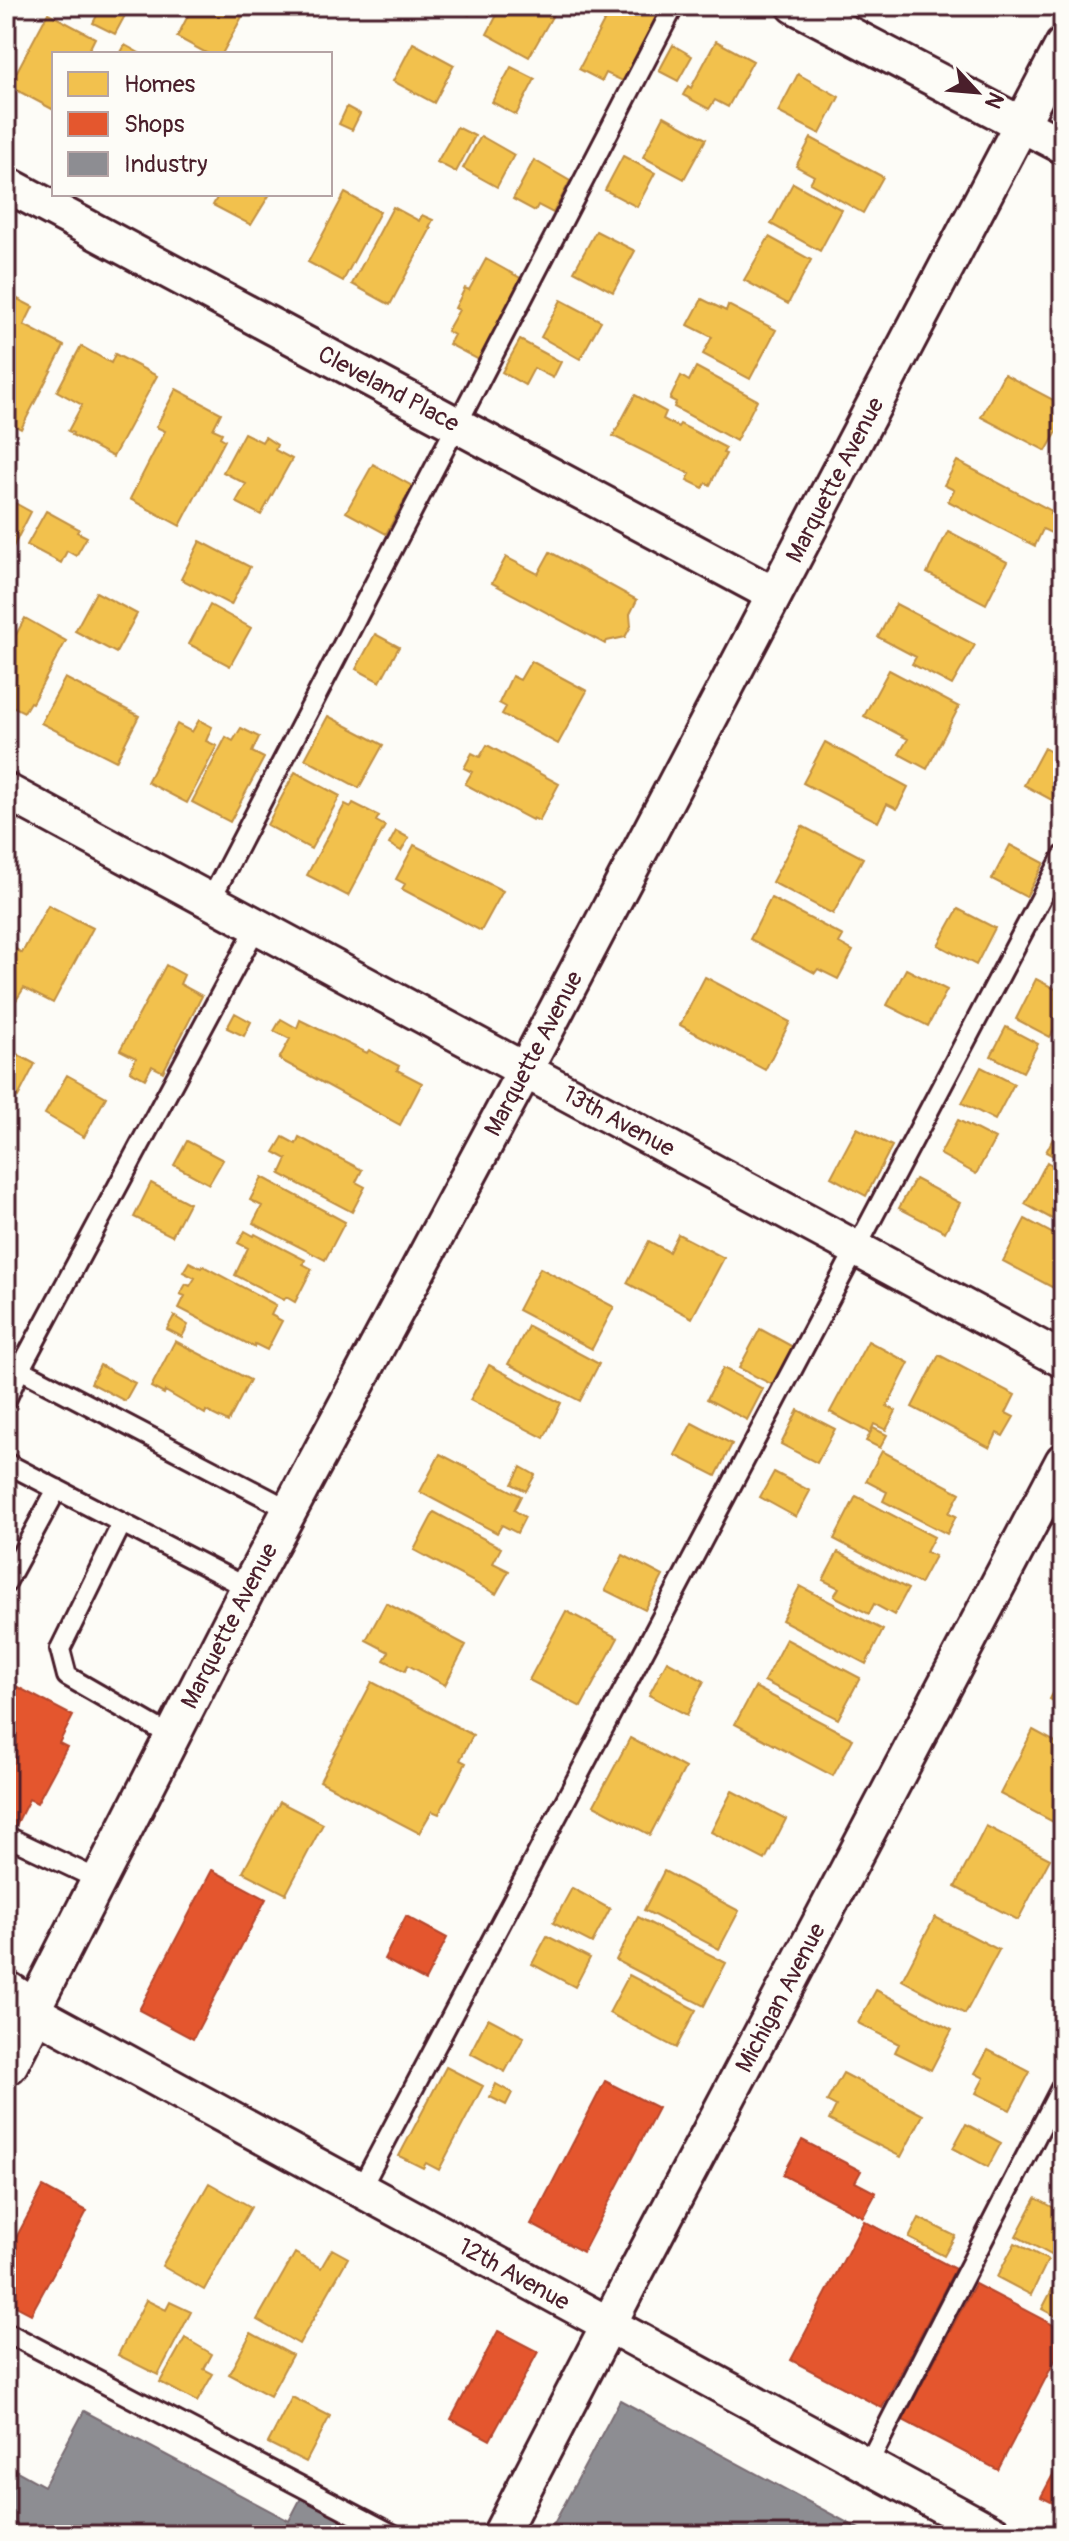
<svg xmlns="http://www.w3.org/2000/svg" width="1069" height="2541" viewBox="0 0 1069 2541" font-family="Pangolin,sans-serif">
	<rect width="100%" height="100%" fill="#fdfcf7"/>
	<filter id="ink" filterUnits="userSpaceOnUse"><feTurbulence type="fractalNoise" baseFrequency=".0125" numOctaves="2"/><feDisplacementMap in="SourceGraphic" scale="16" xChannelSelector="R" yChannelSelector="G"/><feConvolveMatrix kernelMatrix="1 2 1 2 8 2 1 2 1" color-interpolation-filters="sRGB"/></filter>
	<g filter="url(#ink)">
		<path fill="#f2c14e" stroke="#c09044" stroke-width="2" d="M102,6H130L115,34L93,23Z
			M193,6H237L245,11L222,54H208L177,37Z
			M451,6H474L469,15Z
			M498,6H558L529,57L487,34L498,13L495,11Z
			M612,6H641L660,16L625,82L606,73L602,81L579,69Z
			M48,13L95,38L87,54H54V110L9,86Z
			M716,41L753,61L728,107L715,100L709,109L683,95L688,86L691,88Z
			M413,43L454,65L434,103L393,81Z
			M125,45L141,54H120Z
			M673,45L692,56L678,81L659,71Z
			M511,67L535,79L516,115L492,102Z
			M798,74L839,97L820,134L778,112Z
			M347,107L360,114L352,130L339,124Z
			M664,116L706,139L684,179L643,157Z
			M457,127L475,136L456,172L437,162Z
			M481,136L514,155L497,187L463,168Z
			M811,138L883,177L863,213L810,183L814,176L796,166Z
			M623,156L655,173L637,207L605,190Z
			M534,160L570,181L553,213L538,205L535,211L513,199Z
			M793,183L842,210L820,251L771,224Z
			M345,193L380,212L343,281L308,262Z
			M219,194H270L251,225L213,205Z
			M393,207L419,221L422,215L433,220L429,227L431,228L390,305L352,284Z
			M596,231L635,251L613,292L574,271Z
			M769,237L811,260L788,304L744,280Z
			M486,259L522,279L479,360L449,344L454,335L447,331L459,310L455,308L465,288L469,290Z
			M6,293L33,307L24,325L64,346L21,429L6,421Z
			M702,299L726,311L728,305L776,330L750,379L703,354L712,337L688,325Z
			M561,300L601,321L580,359L541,337Z
			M520,340L561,362L553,378L534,368L525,385L502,372Z
			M81,346L111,363L115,354L157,376L113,457L72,435L73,433L68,431L82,405L57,391Z
			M696,367L757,400L736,441L674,407L676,402L670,399L681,376L689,381Z
			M1004,374L1055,401L1059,396L1063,398V432L1058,430L1046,451L981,417Z
			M176,389L221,413L213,429L222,433L220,437L225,440L180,526L130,499L165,431L156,427Z
			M635,395L666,412L663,419L678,427L680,424L726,448L723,453L726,454L710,485L706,483L703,488L687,480L690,474L613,436Z
			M244,433L262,442L265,437L277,445L275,450L292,459L261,515L236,502L246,484L223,472Z
			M957,461L1052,511L1050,514L1058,519L1051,533L1043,529L1035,546L948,501L954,490L944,485Z
			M373,464L412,486L386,534L346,512Z
			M6,498L31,512L11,551L6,548Z
			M46,511L79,529L77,532L87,537L76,556L67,551L61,563L27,545Z
			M948,531L1007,562L986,604L927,573Z
			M200,541L250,567L231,605L181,579Z
			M550,552L637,600L630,614L631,626L625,637L607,641L605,644L492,583L506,557L538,574Z
			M96,592L137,614L116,653L75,631Z
			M896,604L975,645L952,685L912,664L916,657L878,637Z
			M210,605L251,628L230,666L189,644Z
			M25,618L66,641L32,703L30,702L24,712L6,703V647L9,641L12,642Z
			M375,634L399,647L380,682L356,669Z
			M531,661L587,691L558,744L502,714L506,707L499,703L512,676L520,680Z
			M889,670L959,707L927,769L899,754L908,739L864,716Z
			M65,678L139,716L116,761L41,723Z
			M328,716L383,745L359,788L305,759Z
			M199,720L212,727L206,741L217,746L187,803L147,782L177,724L192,732Z
			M241,728L259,737L252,752L264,758L230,822L192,802L226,737L233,741Z
			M825,742L908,787L897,809L887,804L878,822L803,783Z
			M487,745L559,784L539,821L533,818L532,820L465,784L472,772L464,768L472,753L480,757Z
			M1044,748L1063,759V806L1024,785Z
			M295,772L340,796L311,849L267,825Z
			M353,803L379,816L376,821L385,826L348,896L307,875L345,804L351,807Z
			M802,826L863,858L833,914L772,882Z
			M396,831L409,838L401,851L389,844Z
			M414,845L503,891L481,931L402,889L405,884L396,879Z
			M1010,845L1044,863L1026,897L992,879Z
			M771,898L843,936L839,943L853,951L838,979L818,969L815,973L750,939Z
			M48,905L93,928L53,1003L24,988L15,1002L6,997V985L13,969L6,963L14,948L22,953Z
			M958,909L995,928L976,965L938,945Z
			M166,965L184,975L180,984L202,996L163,1072L152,1066L145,1079L130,1071L136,1058L120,1050Z
			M906,969L947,990L928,1026L887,1005Z
			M705,977L790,1022L765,1070L680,1025Z
			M1036,979L1063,993V1014L1050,1037L1016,1019Z
			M235,1013L251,1022L244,1036L227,1028Z
			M281,1019L297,1028L300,1020L367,1053L369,1050L399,1066L397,1070L422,1083L400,1125L279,1059L290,1039L274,1031Z
			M1006,1027L1038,1044L1023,1072L991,1056Z
			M6,1048L35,1064L18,1097L6,1091Z
			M981,1067L1014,1084L995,1120L962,1103Z
			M67,1075L106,1097L84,1137L45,1114Z
			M1063,1119V1161L1046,1152Z
			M958,1120L995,1139L976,1174L940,1154Z
			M857,1128L892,1146L866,1196L831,1177Z
			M283,1137L296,1144L299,1137L362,1170L356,1182L365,1187L352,1212L280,1174L287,1159L274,1152Z
			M187,1141L223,1160L209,1184L174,1165Z
			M1047,1162L1063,1171V1225L1025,1204Z
			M262,1177L345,1222L325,1260L253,1223L262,1206L250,1200Z
			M915,1179L960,1203L945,1232L899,1208Z
			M151,1183L189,1203L172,1236L134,1217Z
			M1025,1219L1063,1239V1293L1003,1261Z
			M245,1231L254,1236L255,1234L305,1260L303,1264L312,1269L295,1302L286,1297L284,1300L235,1275L248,1248L238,1243Z
			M678,1234L724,1258L692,1318L627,1283L649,1241L669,1252Z
			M189,1262L201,1268L203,1266L276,1305L271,1315L282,1321L267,1350L255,1344L254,1347L179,1308L185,1296L180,1294L186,1284L190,1286L195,1278L183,1272Z
			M540,1268L614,1307L592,1349L518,1310Z
			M174,1316L188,1325L182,1337L167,1329Z
			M528,1326L599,1364L580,1401L508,1364Z
			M760,1329L793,1347L773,1385L739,1368Z
			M175,1341L250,1380L228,1422L206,1411L205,1414L165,1391L164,1394L151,1387Z
			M868,1341L909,1363L887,1406L896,1411L886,1430L874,1424L870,1433L830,1412Z
			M6,1350L15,1355L6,1372Z
			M939,1355L1015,1395L1006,1413L1014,1417L1003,1436L997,1433L990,1448L912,1407Z
			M100,1365L135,1383L125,1401L91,1383Z
			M489,1365L561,1403L544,1438L470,1400Z
			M723,1368L763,1389L747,1420L707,1399Z
			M798,1410L835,1429L817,1463L781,1444Z
			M692,1423L732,1444L716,1476L675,1455Z
			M873,1428L887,1435L880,1448L866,1441Z
			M882,1451L960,1493L949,1513L956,1516L947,1534L883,1501L887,1492L866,1481Z
			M440,1454L521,1496L514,1510L525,1517L517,1533L502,1525L497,1533L420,1492Z
			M521,1467L535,1475L526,1491L512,1484Z
			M774,1472L810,1491L796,1517L760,1497Z
			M856,1496L934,1537L926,1552L935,1556L920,1584L834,1539Z
			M434,1512L501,1548L493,1563L509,1571L496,1594L414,1550Z
			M838,1552L908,1589L894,1615L874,1604L869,1614L834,1596L839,1588L823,1580Z
			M623,1555L663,1576L645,1610L605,1590Z
			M800,1586L883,1630L866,1664L782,1620Z
			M386,1603L466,1645L445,1685L408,1665L405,1671L384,1660L389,1652L366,1640Z
			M566,1611L618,1638L581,1707L529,1680Z
			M786,1639L860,1678L838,1719L764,1681Z
			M667,1661L704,1681L687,1715L649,1695Z
			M1063,1674V1706L1050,1699Z
			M372,1682L473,1735L460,1760L466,1763L439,1814L432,1811L419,1833L320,1781Z
			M755,1687L853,1739L833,1776L735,1724Z
			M1033,1730L1063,1746V1827L1000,1794Z
			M630,1738L685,1768L650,1835L594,1805Z
			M732,1791L786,1819L765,1860L711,1832Z
			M280,1802L323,1824L286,1894L243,1872Z
			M986,1826L1050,1859L1018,1920L955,1887Z
			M664,1871L739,1911L719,1949L644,1910Z
			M572,1888L610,1909L592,1943L553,1923Z
			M638,1917L726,1963L704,2006L616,1960Z
			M935,1917L999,1950L965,2014L902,1980Z
			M547,1936L590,1958L575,1987L532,1964Z
			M629,1975L696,2010L676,2048L609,2013Z
			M876,1990L952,2030L931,2070L895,2052L899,2044L858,2023Z
			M488,2018L524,2037L505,2072L470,2053Z
			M988,2050L1030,2072L1010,2110L976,2093L984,2078L975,2073Z
			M446,2067L483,2086L439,2170L426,2163L423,2168L399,2156Z
			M843,2073L923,2115L901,2157L829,2120L836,2106L827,2101Z
			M496,2084L512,2093L506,2105L490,2097Z
			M966,2124L1001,2143L988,2167L953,2148Z
			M1063,2149V2176L1052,2170Z
			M209,2183L251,2207L204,2290L162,2266Z
			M1036,2198L1063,2213V2236L1053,2256L1016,2236Z
			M919,2218L955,2236L944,2256L909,2238Z
			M1015,2243L1048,2260L1031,2295L997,2277Z
			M332,2249L348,2258L299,2344L257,2320L295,2253L321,2268Z
			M1055,2284L1063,2289V2320L1042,2309Z
			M146,2300L166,2310L170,2302L191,2312L158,2375L118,2355Z
			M251,2333L292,2355L270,2396L229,2374Z
			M185,2338L212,2354L204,2369L213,2374L197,2402L160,2382Z
			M292,2397L330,2416L306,2462L268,2443Z"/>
		<path fill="#e4572e" stroke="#b6462d" stroke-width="2" d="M6,1681L73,1716L59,1743L67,1747L37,1803L29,1799L15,1827L6,1822Z
			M212,1870L266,1899L193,2039L139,2010Z
			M406,1916L447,1938L425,1981L384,1959Z
			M605,2081L658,2108L583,2252L531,2224Z
			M802,2140L861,2171L855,2182L876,2193L863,2217L783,2175Z
			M43,2187L87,2211L31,2314L6,2301V2246L10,2249Z
			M864,2221L955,2269L882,2408L791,2360Z
			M975,2284L1063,2330V2345L998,2470L903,2420Z
			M498,2331L538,2352L490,2440L451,2419Z
			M1063,2456V2508L1041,2497Z"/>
		<path fill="#8d8d92" stroke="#796c73" stroke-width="2" d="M620,2400L870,2535H548Z
			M84,2411L289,2521L302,2496L375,2535H6V2465L44,2486Z"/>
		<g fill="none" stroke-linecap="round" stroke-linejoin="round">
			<g stroke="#4a1f2b" stroke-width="24">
				<path id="service" d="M210,901L674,6
					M20,1369L290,1510
					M6,1400L20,1369L257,926
					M6,1463L248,1588
					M122,1523L60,1649L67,1676L173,1737
					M6,1583L57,1489
					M6,1836L99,1880
					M360,2190L1063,856
					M6,2332L394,2535
					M868,2464L1063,2084"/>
			</g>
			<g stroke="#4a1f2b" stroke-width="40">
				<g id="minor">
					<path d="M795,6L1063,146"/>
					<path id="s1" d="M6,184L773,594"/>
					<path id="s2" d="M6,791L1063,1360"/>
					<path id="s3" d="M500,2535L629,2285L1063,1461"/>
					<path id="s4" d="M996,2535L32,2011L248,1588L525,1070L1063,45"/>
				</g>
			</g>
			<g stroke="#4a1f2b" stroke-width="50">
				<path id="primary" d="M6,1994L32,2011L6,2062"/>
			</g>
			<use href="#service" stroke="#fdfcf7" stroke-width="18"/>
			<use href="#minor" stroke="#fdfcf7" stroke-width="34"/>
			<use href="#primary" stroke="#fdfcf7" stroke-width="44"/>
		</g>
	</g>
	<g text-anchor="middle" stroke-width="8" stroke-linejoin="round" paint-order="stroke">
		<g font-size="24" fill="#4a1f2b" stroke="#fdfcf7">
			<text dy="8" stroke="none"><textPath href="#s1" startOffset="434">Cleveland Place</textPath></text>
			<text dy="8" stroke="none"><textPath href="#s4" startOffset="2826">Marquette Avenue</textPath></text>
			<text dy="8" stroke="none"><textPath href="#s4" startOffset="2178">Marquette Avenue</textPath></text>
			<text dy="8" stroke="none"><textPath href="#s2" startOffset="696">13th Avenue</textPath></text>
			<text dy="8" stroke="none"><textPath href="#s4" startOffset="1530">Marquette Avenue</textPath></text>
			<text dy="8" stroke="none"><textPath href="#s3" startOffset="606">Michigan Avenue</textPath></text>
			<text transform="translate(514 2274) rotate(29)" y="8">12th Avenue</text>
		</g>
	</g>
	<rect width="1069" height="2541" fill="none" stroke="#fdfcf7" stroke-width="32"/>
	<rect x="16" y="16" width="1037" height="2509" fill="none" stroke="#4a1f2b" stroke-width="3" filter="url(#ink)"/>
	<rect x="52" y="52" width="280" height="144" fill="#fdfcf7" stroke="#b5a4a5" stroke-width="2"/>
	<rect x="68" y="72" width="40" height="24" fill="#f2c14e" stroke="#b5a4a5" stroke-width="2"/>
	<text x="124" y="92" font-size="24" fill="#4a1f2b">Homes</text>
	<rect x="68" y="112" width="40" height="24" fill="#e4572e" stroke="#b5a4a5" stroke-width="2"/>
	<text x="124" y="132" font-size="24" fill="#4a1f2b">Shops</text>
	<rect x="68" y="152" width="40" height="24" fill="#8d8d92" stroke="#b5a4a5" stroke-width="2"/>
	<text x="124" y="172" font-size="24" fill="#4a1f2b">Industry</text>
	<g transform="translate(977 92) rotate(116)" stroke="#fdfcf7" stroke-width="6" paint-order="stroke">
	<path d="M0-6L14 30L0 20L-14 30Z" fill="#4a1f2b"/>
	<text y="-12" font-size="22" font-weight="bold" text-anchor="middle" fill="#4a1f2b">N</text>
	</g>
</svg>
